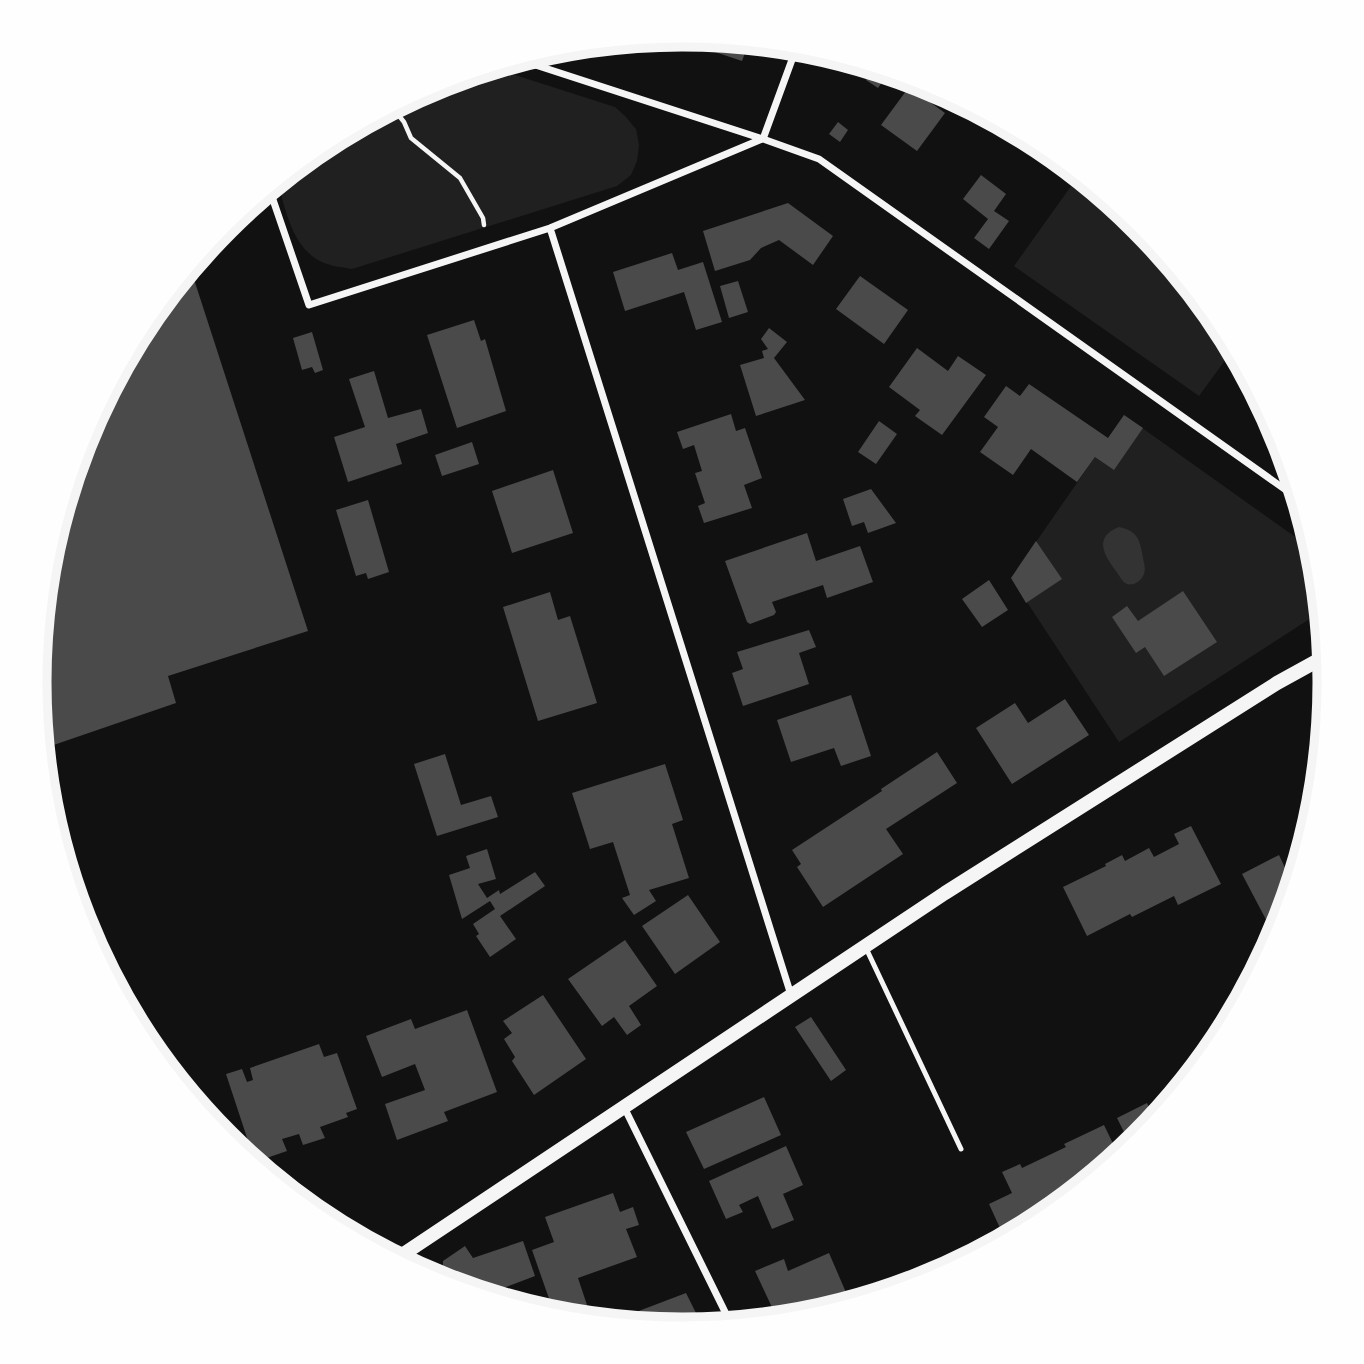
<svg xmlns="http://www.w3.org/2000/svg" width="1364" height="1364" viewBox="0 0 1364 1364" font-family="'PT Serif',serif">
	<rect width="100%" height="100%" fill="#111"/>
	<path fill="#202020" d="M490,67L615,107L625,116L636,129L639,145L637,161L631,175L617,186L352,269C341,267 329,266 320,261C291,246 286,209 277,181L323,144L435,84Z
		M1079,175L1140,225L1220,323L1234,348L1199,396L1014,266Z
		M1124,415L1315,551L1322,611L1119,742L1011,578Z"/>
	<path fill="#333" d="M1119,527C1138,531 1140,540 1143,558C1144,564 1146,568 1144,574C1141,581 1134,586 1127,584C1122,582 1119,575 1116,571C1104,555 1093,537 1119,527Z"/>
	<path fill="#4a4a4a" d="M687,35L749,42L742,61L685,42Z
		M668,36L664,48L639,39L651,38Z
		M872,67L889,72L878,88L866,80Z
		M909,87L945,113L917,151L881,125Z
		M838,122L848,130L840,142L829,134Z
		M981,175L1006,194L994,211L1009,221L989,249L974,238L988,219L963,199Z
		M788,203L833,236L813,265L779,240L761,248L750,260L715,271L703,231Z
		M672,253L678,270L703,262L722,322L696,330L684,292L625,311L613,272Z
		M190,267L308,631L168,676L176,703L42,749L35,682L48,555L84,434L144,322Z
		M860,276L908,310L884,344L836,309Z
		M738,281L748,312L729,318L720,286Z
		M474,320L481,341L485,339L506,411L457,428L427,335Z
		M769,328L787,342L774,358L805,400L756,416L740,365L764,358L762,351L768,349L761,339Z
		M312,332L323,370L315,373L312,367L302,370L293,338Z
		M917,348L948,371L958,356L986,375L942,435L915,416L920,410L889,387Z
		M374,371L388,418L421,409L428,433L396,444L402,464L348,482L334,437L365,427L349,379Z
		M1029,384L1108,438L1124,415L1143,428L1114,470L1095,457L1077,482L1031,449L1013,475L980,452L998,427L984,417L1006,386L1020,396Z
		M731,414L736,431L745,428L762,478L744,485L752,508L704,523L698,506L705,503L695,473L702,471L694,445L683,449L677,432Z
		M879,421L897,434L876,464L858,452Z
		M472,442L479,464L442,476L435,455Z
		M553,470L573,533L512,553L492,491Z
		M871,489L896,523L868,533L864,522L852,526L843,499Z
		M368,500L389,572L368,579L366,573L356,576L336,510Z
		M807,533L816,561L860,546L873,582L827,598L823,585L772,602L776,612L774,615L750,624L747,622L725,561Z
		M1036,541L1062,579L1026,603L1011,578Z
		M989,580L1008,610L982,627L962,599Z
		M1183,591L1217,642L1164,676L1145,647L1136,653L1112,617L1127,606L1138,621Z
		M550,592L558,620L570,616L597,703L538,721L503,607Z
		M809,630L816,647L799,653L809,684L743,706L732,673L743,669L737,652Z
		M851,695L871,756L841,766L834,748L791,762L777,720Z
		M1065,699L1089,735L1012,784L976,728L1015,703L1028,723Z
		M937,752L957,783L886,829L903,854L823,907L797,867L801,864L792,850L882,791L881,789Z
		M445,754L461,805L491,796L498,817L437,836L414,764Z
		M665,764L683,820L672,824L689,878L649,890L656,901L634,915L622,898L630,895L613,842L590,849L572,793Z
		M1191,826L1221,884L1178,905L1174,896L1132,917L1130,914L1087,936L1063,887L1106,866L1105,864L1122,855L1125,861L1149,848L1154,857L1179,844L1174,834Z
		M487,849L496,879L478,884L487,898L499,890L500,894L535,872L545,886L500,916L516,939L490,957L476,936L479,934L473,924L495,909L490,901L462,919L449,875L470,868L466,856Z
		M1279,855L1287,872L1299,866L1280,930L1273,933L1242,874Z
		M688,895L720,942L675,974L642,926Z
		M625,940L657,986L629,1006L641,1025L627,1035L614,1017L602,1026L568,979Z
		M543,995L586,1059L534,1095L512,1061L515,1057L504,1039L512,1033L503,1021Z
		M467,1010L497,1092L444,1112L448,1121L397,1140L385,1104L425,1090L415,1064L382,1077L366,1036L411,1019L415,1029Z
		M811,1017L846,1070L831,1081L795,1027Z
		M319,1044L324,1057L337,1053L357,1109L346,1113L348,1117L320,1127L325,1138L303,1145L299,1134L282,1139L287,1151L255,1162L226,1074L242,1069L247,1082L253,1080L250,1068Z
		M764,1097L781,1135L704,1169L686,1132Z
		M1147,1103L1155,1120L1139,1140L1131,1146L1117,1118Z
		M1104,1125L1119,1156L1055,1209L1042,1215L1044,1218L1029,1225L1030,1226L1005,1239L989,1204L1012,1193L1002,1172L1020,1164L1022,1168L1066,1147L1064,1144Z
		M786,1146L803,1185L783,1194L794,1220L772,1229L758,1196L739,1205L743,1212L726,1219L709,1181Z
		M613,1193L620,1212L633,1207L639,1225L626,1229L637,1257L578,1278L592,1320L555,1316L545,1313L553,1310L532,1250L554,1242L545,1217Z
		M523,1241L535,1276L485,1295L448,1284L443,1270V1261L465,1246L473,1258Z
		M829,1253L851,1304L825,1312L820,1300L777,1318L755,1271L784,1259L788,1271Z
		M686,1293L703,1327L682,1329L670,1328L667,1322L655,1326L616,1322L615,1320Z"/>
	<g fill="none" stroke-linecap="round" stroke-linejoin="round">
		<path stroke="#f5f5f5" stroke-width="4.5" d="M392,107L404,122L411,138L460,178L483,218L484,225"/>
		<path stroke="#f5f5f5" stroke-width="5" d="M865,946L961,1149"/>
		<path stroke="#f5f5f5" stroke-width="7" d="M517,59L763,139L819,159L1300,500
			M763,139L797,46
			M269,188L309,305L550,228L762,139
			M550,228L791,995
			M624,1107L731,1324
			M410,1250L418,1271"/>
		<path stroke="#f5f5f5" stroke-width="14" d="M396,1259L945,893L1277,683L1326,656"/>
	</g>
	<path d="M0 0H1364V1364H0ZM47 682a635 635 0 1 1 1270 0a635 635 0 1 1-1270 0Z" fill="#fefefe" fill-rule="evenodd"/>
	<path fill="none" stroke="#f5f5f5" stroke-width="9" d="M47 682a635 635 0 1 1 1270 0a635 635 0 1 1-1270 0Z"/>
</svg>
